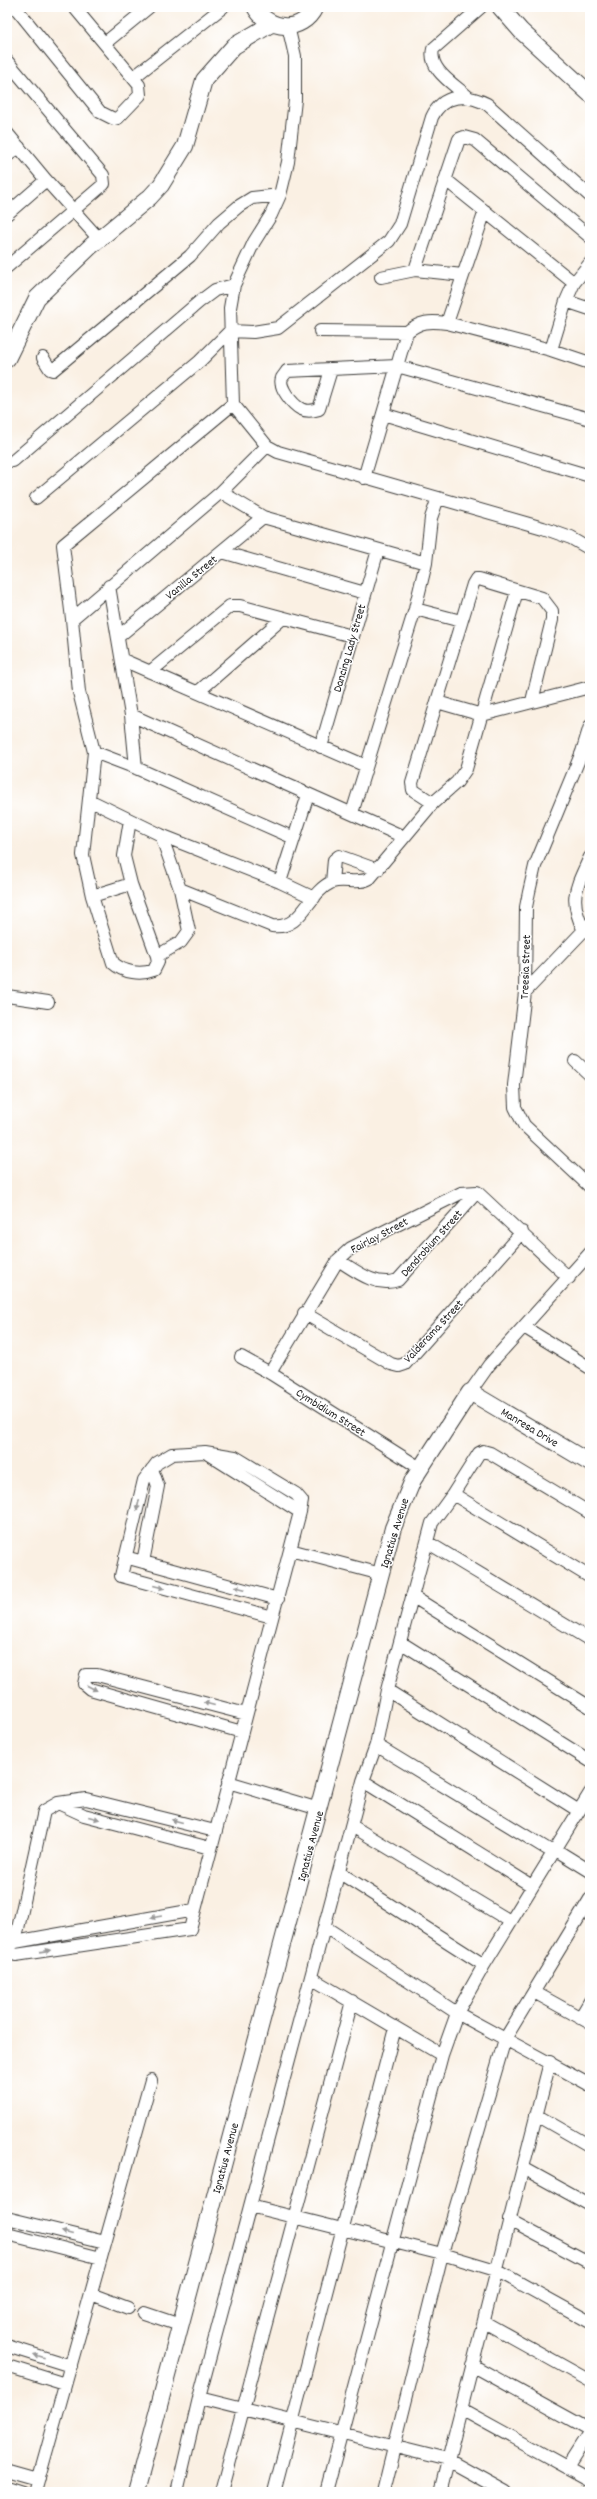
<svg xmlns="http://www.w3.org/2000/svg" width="597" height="2499" viewBox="0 0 597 2499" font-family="Dekko,sans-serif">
	<rect width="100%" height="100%" fill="#fff"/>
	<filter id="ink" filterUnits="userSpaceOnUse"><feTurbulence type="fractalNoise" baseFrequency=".025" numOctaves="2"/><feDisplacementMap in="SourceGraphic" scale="8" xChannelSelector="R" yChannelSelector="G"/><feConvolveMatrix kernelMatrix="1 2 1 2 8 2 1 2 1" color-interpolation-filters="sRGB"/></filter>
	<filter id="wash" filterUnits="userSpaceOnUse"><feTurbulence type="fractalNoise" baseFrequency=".012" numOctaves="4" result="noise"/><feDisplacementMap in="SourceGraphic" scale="16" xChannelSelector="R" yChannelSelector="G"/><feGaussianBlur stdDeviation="0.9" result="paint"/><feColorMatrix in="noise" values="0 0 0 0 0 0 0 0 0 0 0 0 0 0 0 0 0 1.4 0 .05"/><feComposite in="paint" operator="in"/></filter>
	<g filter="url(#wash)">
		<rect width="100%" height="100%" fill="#faf0e3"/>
	</g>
	<g filter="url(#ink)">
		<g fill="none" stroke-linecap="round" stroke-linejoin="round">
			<g stroke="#3d3c3a" stroke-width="14">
				<path id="street" d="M15,7L100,112L114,119L118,118L140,95L139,85L74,7
					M288,26L295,56V100L288,162L280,195L271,215L254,242L234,285L230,308L233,404L267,446L278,452L543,528L571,538L590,549
					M105,43L149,7
					M7,61L103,175L104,184L7,267
					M134,77L223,7
					M468,97C454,84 428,70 433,49L481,7
					M7,133L46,180L99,239
					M7,156L19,147
					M446,180L574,283
					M7,214L46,180
					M415,270L459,139L464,137L475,140L590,237
					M381,277L415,270L463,275
					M566,301L590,309
					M447,323L485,211
					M320,331L407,332
					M551,350L566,301L574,283L590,263
					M43,358L50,369L53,370L190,256L219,223L239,206L252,198L280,195
					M331,370L319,409C313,411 307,412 301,409C293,405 278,387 282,378C283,376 286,373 287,371L397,366L590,419
					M233,404L63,545L72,619L221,492L267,446
					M383,414L590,476
					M13,461L199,302L215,290L234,285
					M364,478L407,332C420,321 430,321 447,323L551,350L590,363
					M221,492L263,517L426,563
					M36,498L200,361L230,331L253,332L278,328L389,241L400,224L432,117C443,94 466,93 487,104L590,196
					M222,552L365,593
					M109,586L131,715L136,768
					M517,591L466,769L457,782L433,803L413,790L412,783L473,584L476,579H479L542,598L552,611V620L532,701
					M415,609L461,621
					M72,619L79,692L94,752L83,855L92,896L113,963C124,973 141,975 154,970L158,962L157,956L181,942L189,931L180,889L161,835
					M119,636L263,517
					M123,660L366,766
					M150,672L230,606H240L352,636
					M198,692L283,618
					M437,702L482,715L590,687
					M131,715L404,837
					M590,726L582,752L535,866L529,892L526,907L525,992L514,1085L515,1107L524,1125L590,1187
					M321,747L378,550
					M94,752L136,768L294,838
					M89,800L161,835L280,882L314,898
					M352,813L415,609L426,563L431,518L438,498
					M130,820L124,856L131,884L157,956
					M280,882L308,795
					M332,882L334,860L339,856L378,870
					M180,889L272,926C303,930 307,893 332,882C344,878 359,885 370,878L433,803
					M92,896L131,884
					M584,931C568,898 576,888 590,857
					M525,992L590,924
					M7,996L48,1002
					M575,1061L590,1075
					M477,1192L569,1278
					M338,1260C356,1271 376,1288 398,1280L477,1192
					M304,1313L391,1364L399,1366L405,1364L522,1232
					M524,1327L590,1368
					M241,1357L270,1373L420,1468
					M270,1373L338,1260L351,1248L461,1193L477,1192
					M470,1392L489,1365L590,1253
					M208,1454L300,1512
					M453,1494L590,1577
					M427,1542L590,1640
					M290,1550L381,1574
					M125,1557L278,1599
					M143,1562L158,1486L152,1469
					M412,1596L590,1707
					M400,1642L590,1761
					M387,1690L579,1811
					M242,1732L90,1689L84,1684L86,1675H97L246,1714
					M376,1745L554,1853
					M363,1781L532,1886
					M228,1782L319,1809
					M58,1803L84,1815L210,1848
					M352,1826L510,1921
					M556,1850L590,1871
					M340,1873L484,1965
					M325,1927L457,2013L590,2085
					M15,1942L44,1811L58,1803L86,1799L215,1831
					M10,1946L15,1942L194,1910
					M7,1952L16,1955L190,1929L300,1512L302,1501L296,1494L235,1457L205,1452L172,1454L157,1463L144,1480L121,1576L272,1617
					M311,1978L442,2055
					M534,1992L590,2023
					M580,2018L590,2001
					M536,2115L590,2146
					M523,2168L590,2205
					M250,2206L442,2254L496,2270L590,2322
					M7,2218L105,2242
					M509,2220L590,2263
					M7,2234L101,2258
					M91,2294L128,2308
					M144,2313L180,2325
					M484,2322L590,2381
					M7,2346L71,2366
					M472,2365L590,2430
					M7,2366L65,2384
					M199,2398L448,2460L506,2492
					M461,2409L590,2480
					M567,2467L590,2431
					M7,2470L39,2479
					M7,2487L23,2492
					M35,2492L151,2080
					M177,2492L199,2398L363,1781L376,1745L387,1690L432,1523L453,1494L479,1453L483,1451L490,1453L590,1513
					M221,2492L352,2001
					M274,2492L395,2028
					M326,2492L442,2055L457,2013L484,1965L590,1793
					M383,2492L442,2254L505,2039L590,1899
					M440,2492L550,2062"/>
			</g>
			<g stroke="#3d3c3a" stroke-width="18">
				<path id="secondary" d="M255,7C268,31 302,34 315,7
					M500,7L521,31L590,94
					M7,359L37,298L91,246L150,197L161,185L185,146L204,80L234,46L271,24
					M136,2492L393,1528L413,1480L470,1392L590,1463"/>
			</g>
			<use href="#street" stroke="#fff" stroke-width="12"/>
			<use href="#secondary" stroke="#fff" stroke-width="16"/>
		</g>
		<defs><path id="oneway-solid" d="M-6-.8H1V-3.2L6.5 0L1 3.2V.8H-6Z"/></defs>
		<g fill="#999">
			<use href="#oneway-solid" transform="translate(138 1505) rotate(103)"/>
			<use href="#oneway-solid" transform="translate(159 1587) rotate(15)"/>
			<use href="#oneway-solid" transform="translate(240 1588) rotate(-165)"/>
			<use href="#oneway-solid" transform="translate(92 1688) rotate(27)"/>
			<use href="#oneway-solid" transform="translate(209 1704) rotate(-165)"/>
			<use href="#oneway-solid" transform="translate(94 1818) rotate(15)"/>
			<use href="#oneway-solid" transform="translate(177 1821) rotate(-166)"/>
			<use href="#oneway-solid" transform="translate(156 1917) rotate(170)"/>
			<use href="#oneway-solid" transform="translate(45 1951) rotate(-8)"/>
			<use href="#oneway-solid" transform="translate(67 2233) rotate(-166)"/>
			<use href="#oneway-solid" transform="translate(39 2356) rotate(-163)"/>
		</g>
	</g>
	<g text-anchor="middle" stroke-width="3" stroke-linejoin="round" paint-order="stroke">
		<g font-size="12" fill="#1c1c1c" stroke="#fff">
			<text transform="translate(191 577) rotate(-39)" y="4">Vanilla Street</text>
			<text transform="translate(349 648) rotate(-74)" y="4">Dancing Lady Street</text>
			<text transform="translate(525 967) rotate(-88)" y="4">Treesia Street</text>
			<text transform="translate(379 1235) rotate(-28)" y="4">Fairlay Street</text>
			<text transform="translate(431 1243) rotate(-48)" y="4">Dendrobium Street</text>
			<text transform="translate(433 1331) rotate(-47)" y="4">Valderama Street</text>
			<text transform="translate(331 1412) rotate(32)" y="4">Cymbidium Street</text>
			<text transform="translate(530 1427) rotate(31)" y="4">Manresa Drive</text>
			<text transform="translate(394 1533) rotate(-73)" y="4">Ignatius Avenue</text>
			<text transform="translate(310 1846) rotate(-75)" y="4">Ignatius Avenue</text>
			<text transform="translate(225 2158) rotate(-75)" y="4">Ignatius Avenue</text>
		</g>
	</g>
	<rect width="597" height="2499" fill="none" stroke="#fff" stroke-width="24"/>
</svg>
